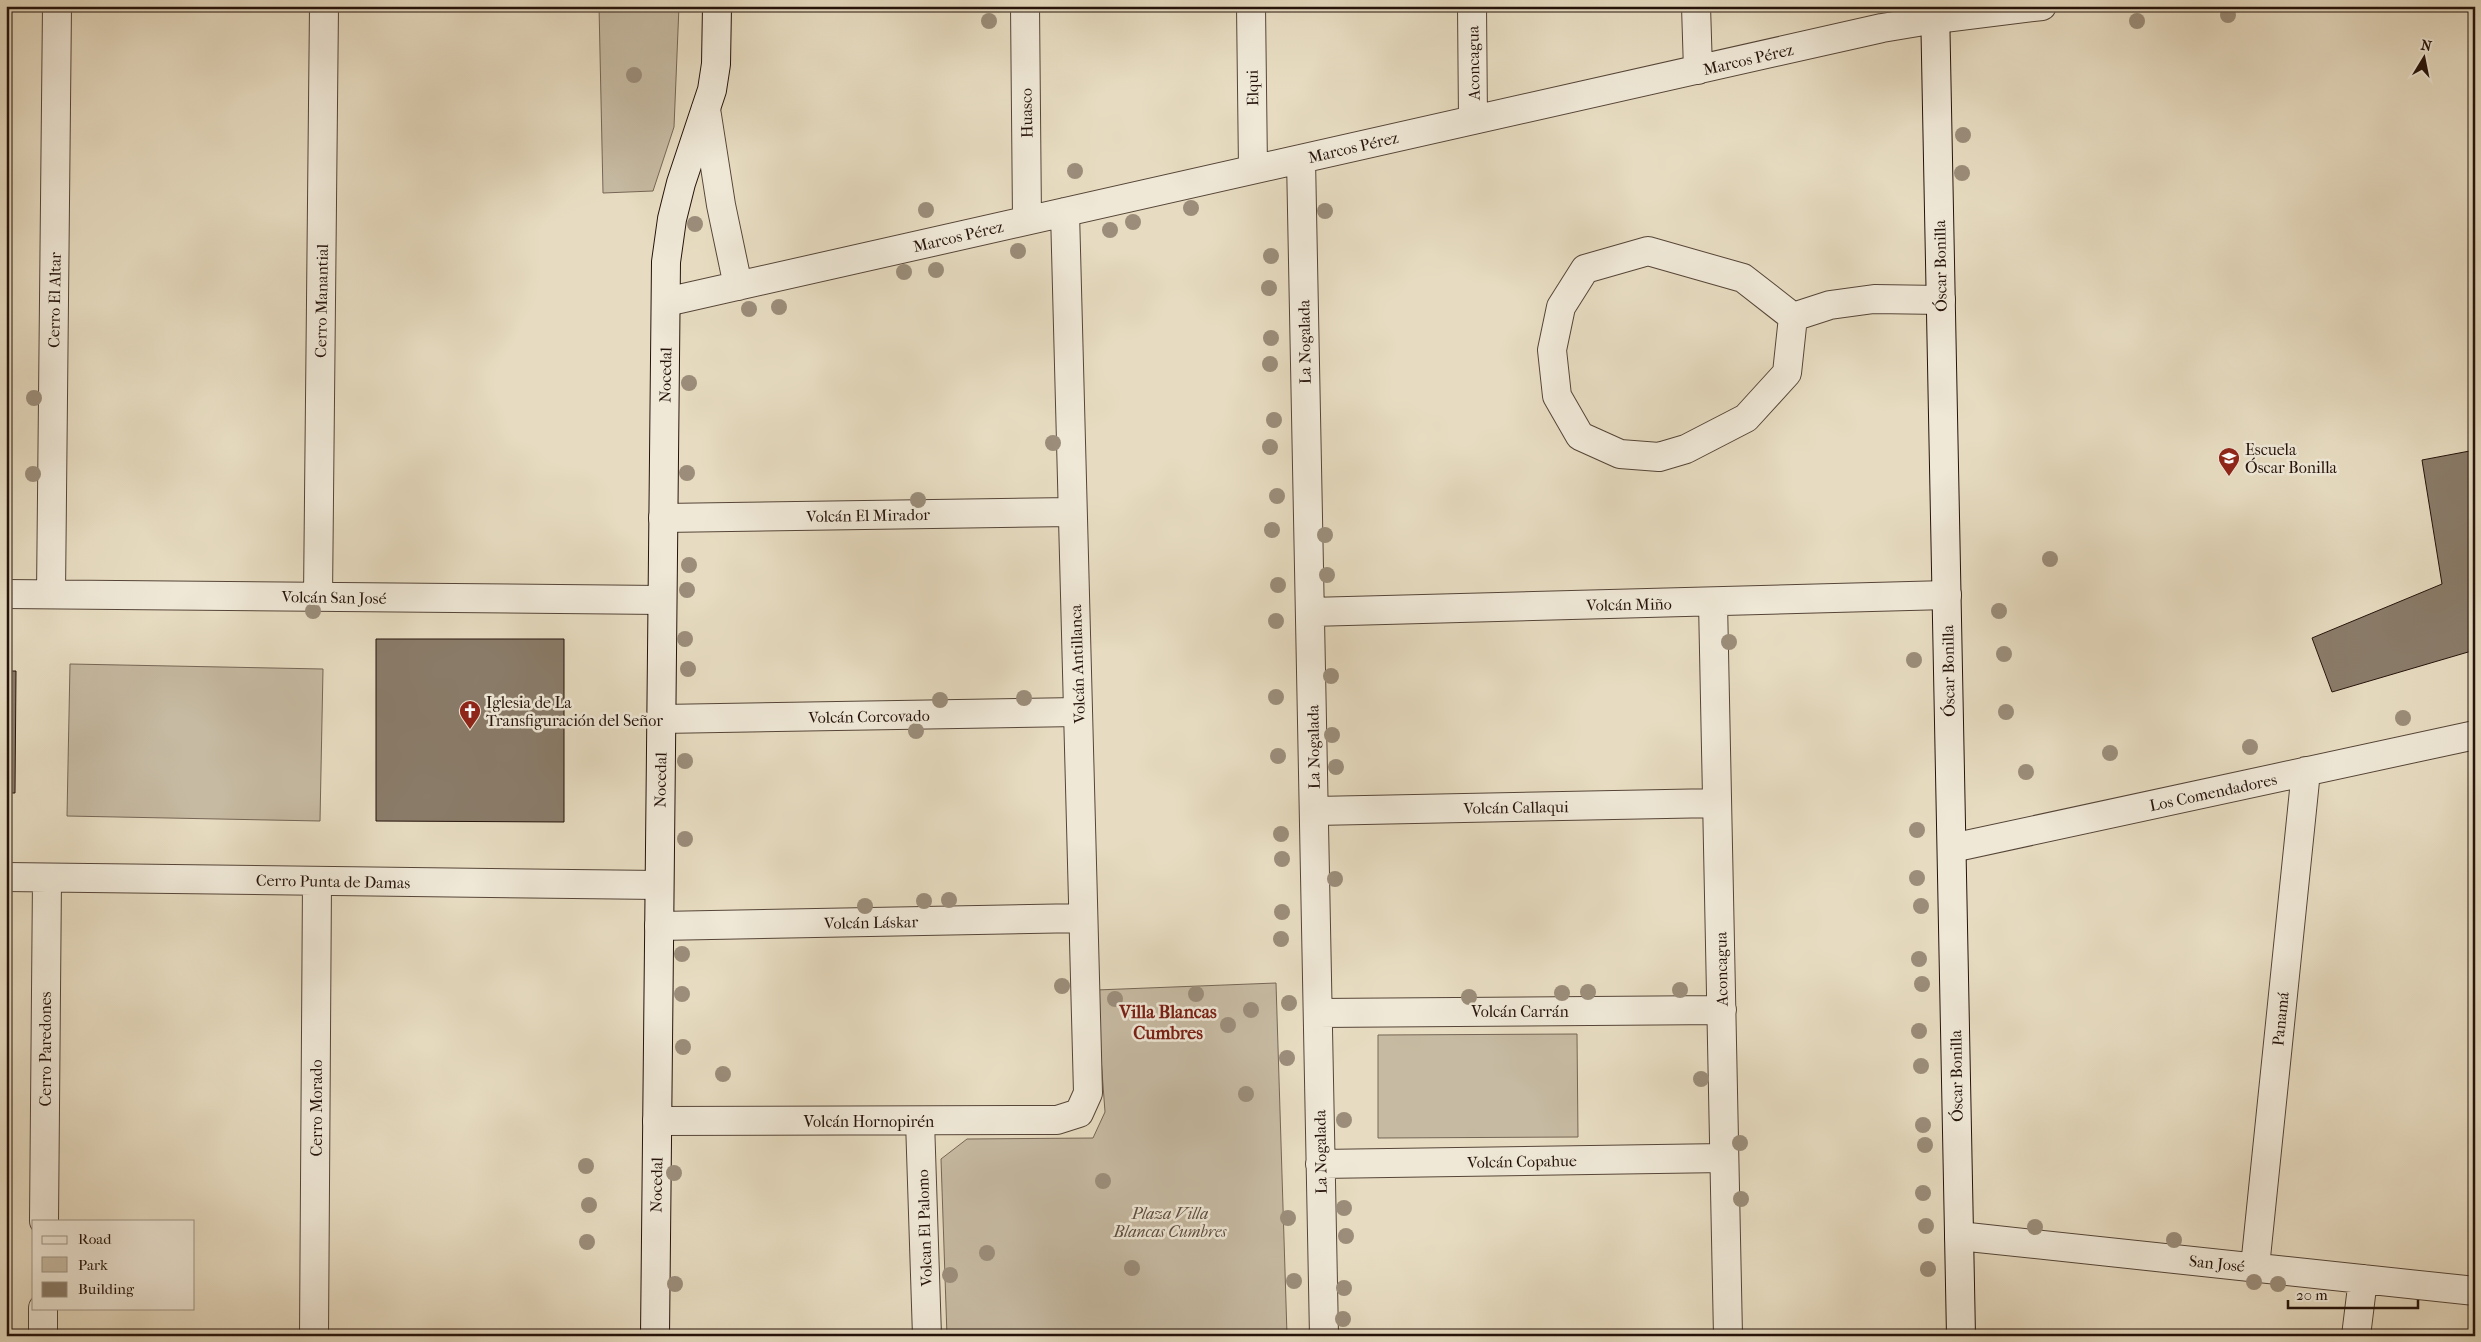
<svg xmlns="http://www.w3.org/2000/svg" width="2481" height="1342" viewBox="0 0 2481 1342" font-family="'IM FELL French Canon',serif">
	<rect width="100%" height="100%" fill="#e7dcc1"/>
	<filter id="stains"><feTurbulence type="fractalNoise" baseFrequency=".004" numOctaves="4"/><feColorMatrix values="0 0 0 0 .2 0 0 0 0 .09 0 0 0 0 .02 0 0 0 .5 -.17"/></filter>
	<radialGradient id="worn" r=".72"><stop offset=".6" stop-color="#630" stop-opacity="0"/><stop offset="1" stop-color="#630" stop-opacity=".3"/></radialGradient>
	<path fill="#c6baa2" stroke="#766656" d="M599,6H679L674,127L653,191L603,193Z
		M70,664L323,669L320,821L67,816Z
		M1276,983L1287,1335L947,1336L941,1159L967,1139L1093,1138L1105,1112L1096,990Z
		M1577,1034L1578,1137L1378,1138V1035Z"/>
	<path fill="#8a7c6a" stroke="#25130b" d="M2475,450V650L2332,692L2312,638L2442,584L2422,460Z
		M376,639H564V822L376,821Z
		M6,671H16L15,793H6Z"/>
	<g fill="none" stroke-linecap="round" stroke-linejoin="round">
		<g stroke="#564538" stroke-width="30">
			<path id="street" d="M1025,6L1027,220
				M1251,6L1253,169
				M1472,6L1473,120
				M1696,6L1698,70
				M706,109L721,205L738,286
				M1301,159L1324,1336
				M1648,251L1743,278L1793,317L1787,373L1746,418L1686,449L1659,457L1620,454L1580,436L1557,396L1552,350L1561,307L1585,269Z
				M666,302L1882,28L1936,19L2042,6
				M1793,317L1830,305L1874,299L1941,300
				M663,518L1072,512
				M6,594L662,600
				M51,594L57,6
				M318,597L324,6
				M1713,602L1728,1336
				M1310,612L1947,595
				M661,719L1078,712
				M1315,811L1717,803
				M1952,848L2475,735
				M6,877L659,885
				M659,926L1083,918
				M1318,1013L1722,1010
				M657,1121L1057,1120L1079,1113L1088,1093L1065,212
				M920,1121L927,1336
				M1320,1164L1724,1158
				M44,1221L47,878
				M1959,1236L2475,1291
				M2255,1267L2306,771
				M43,1336V1308
				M314,1336L317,881
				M2356,1336L2363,1279"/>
		</g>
		<g stroke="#25130b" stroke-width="30">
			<path id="secondary" d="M1935,6L1961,1336
				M655,1336L666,262L672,219L681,183L712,90L716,64L717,6"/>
		</g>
		<use href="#street" stroke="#efe8d7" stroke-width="28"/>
		<use href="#secondary" stroke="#efe8d7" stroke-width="28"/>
	</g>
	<g fill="#9b8d7a">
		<circle cx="2228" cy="15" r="8"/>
		<circle cx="989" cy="21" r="8"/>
		<circle cx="2137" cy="21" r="8"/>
		<circle cx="634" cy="75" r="8"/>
		<circle cx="1963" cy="135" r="8"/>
		<circle cx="1075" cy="171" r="8"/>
		<circle cx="1962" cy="173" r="8"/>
		<circle cx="1191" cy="208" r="8"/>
		<circle cx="926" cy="210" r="8"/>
		<circle cx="1325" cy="211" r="8"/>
		<circle cx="1133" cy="222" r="8"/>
		<circle cx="695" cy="224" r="8"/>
		<circle cx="1110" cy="230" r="8"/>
		<circle cx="1018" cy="251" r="8"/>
		<circle cx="1271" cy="256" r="8"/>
		<circle cx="936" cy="270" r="8"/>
		<circle cx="904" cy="272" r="8"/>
		<circle cx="1269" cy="288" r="8"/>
		<circle cx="779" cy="307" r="8"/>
		<circle cx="749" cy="309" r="8"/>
		<circle cx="1271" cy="338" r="8"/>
		<circle cx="1270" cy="364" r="8"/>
		<circle cx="689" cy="383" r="8"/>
		<circle cx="34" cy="398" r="8"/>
		<circle cx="1274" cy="420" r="8"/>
		<circle cx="1053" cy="443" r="8"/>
		<circle cx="1270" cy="447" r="8"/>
		<circle cx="687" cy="473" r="8"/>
		<circle cx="33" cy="474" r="8"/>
		<circle cx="1277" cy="496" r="8"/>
		<circle cx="918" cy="500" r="8"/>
		<circle cx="1272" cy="530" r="8"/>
		<circle cx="1325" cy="535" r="8"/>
		<circle cx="2050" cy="559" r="8"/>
		<circle cx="689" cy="565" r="8"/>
		<circle cx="1327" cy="575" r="8"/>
		<circle cx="1278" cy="585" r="8"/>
		<circle cx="687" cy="590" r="8"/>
		<circle cx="313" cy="611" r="8"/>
		<circle cx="1999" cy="611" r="8"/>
		<circle cx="1276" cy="621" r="8"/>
		<circle cx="685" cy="639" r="8"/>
		<circle cx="1729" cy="642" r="8"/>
		<circle cx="2004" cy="654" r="8"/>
		<circle cx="1914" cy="660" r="8"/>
		<circle cx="688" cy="669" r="8"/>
		<circle cx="1331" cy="676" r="8"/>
		<circle cx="1276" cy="697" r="8"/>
		<circle cx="1024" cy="698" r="8"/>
		<circle cx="940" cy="700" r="8"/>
		<circle cx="2006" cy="712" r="8"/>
		<circle cx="2403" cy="718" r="8"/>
		<circle cx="916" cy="731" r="8"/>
		<circle cx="1332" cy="735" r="8"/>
		<circle cx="2250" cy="747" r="8"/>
		<circle cx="2110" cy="753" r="8"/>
		<circle cx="1278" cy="756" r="8"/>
		<circle cx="685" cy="761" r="8"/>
		<circle cx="1336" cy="767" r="8"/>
		<circle cx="2026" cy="772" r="8"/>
		<circle cx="1917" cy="830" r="8"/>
		<circle cx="1281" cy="834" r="8"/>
		<circle cx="685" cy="839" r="8"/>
		<circle cx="1282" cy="859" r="8"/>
		<circle cx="1917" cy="878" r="8"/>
		<circle cx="1335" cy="879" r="8"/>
		<circle cx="949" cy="900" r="8"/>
		<circle cx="924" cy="901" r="8"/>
		<circle cx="865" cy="906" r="8"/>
		<circle cx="1921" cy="906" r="8"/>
		<circle cx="1282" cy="912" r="8"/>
		<circle cx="1281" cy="939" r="8"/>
		<circle cx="682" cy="954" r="8"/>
		<circle cx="1919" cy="959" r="8"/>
		<circle cx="1922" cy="984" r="8"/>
		<circle cx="1062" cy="986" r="8"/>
		<circle cx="1680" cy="990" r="8"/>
		<circle cx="1588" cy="992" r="8"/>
		<circle cx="1562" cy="993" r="8"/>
		<circle cx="682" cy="994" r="8"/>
		<circle cx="1196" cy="994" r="8"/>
		<circle cx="1469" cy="997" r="8"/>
		<circle cx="1115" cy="999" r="8"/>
		<circle cx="1289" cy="1003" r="8"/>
		<circle cx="1251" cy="1010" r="8"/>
		<circle cx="1228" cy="1025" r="8"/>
		<circle cx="1919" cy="1031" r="8"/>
		<circle cx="683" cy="1047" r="8"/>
		<circle cx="1287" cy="1058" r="8"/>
		<circle cx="1921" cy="1066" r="8"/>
		<circle cx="723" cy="1074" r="8"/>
		<circle cx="1701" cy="1079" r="8"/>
		<circle cx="1246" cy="1094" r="8"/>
		<circle cx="1344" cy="1120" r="8"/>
		<circle cx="1923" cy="1125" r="8"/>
		<circle cx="1740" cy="1143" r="8"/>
		<circle cx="1925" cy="1145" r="8"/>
		<circle cx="586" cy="1166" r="8"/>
		<circle cx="674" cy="1173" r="8"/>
		<circle cx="1103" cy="1181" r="8"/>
		<circle cx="1923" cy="1193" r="8"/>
		<circle cx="1741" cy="1199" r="8"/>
		<circle cx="589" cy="1205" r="8"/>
		<circle cx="1344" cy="1208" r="8"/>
		<circle cx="1288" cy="1218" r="8"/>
		<circle cx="1926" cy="1226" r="8"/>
		<circle cx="2035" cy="1227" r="8"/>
		<circle cx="1346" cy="1236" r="8"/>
		<circle cx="2174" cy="1240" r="8"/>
		<circle cx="587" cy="1242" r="8"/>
		<circle cx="987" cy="1253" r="8"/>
		<circle cx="1132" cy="1268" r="8"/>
		<circle cx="1928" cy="1269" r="8"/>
		<circle cx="950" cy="1275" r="8"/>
		<circle cx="1294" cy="1281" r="8"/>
		<circle cx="2254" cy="1282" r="8"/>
		<circle cx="675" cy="1284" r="8"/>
		<circle cx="2278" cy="1284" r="8"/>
		<circle cx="1344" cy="1288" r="8"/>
		<circle cx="1343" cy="1319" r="8"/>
	</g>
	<defs>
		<g id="school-pin" transform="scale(1.125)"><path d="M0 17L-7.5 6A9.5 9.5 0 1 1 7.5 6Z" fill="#8f2418" stroke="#efe8d7"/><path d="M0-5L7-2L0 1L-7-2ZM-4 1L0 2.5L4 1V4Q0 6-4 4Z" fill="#fff"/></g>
		<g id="church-pin" transform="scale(1.125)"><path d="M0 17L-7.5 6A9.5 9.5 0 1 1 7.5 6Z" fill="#8f2418" stroke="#efe8d7"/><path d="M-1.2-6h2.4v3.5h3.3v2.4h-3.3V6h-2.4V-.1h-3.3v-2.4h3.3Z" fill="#fff"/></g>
	</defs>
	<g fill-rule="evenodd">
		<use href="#school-pin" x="2229" y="458"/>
		<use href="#church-pin" x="470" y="711"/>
	</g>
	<g text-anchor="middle" stroke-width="5" stroke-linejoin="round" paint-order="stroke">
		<g font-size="16" fill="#25130b" stroke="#efe8d7">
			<text transform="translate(1748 59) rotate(-13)" y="6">Marcos Pérez</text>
			<text transform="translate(1473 63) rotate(-91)" y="6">Aconcagua</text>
			<text transform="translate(1252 88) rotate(-91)" y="6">Elqui</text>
			<text transform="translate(1026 113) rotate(-91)" y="6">Huasco</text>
			<text transform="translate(1353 147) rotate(-13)" y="6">Marcos Pérez</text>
			<text transform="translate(958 236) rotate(-13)" y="6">Marcos Pérez</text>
			<text transform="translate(1940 266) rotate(-91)" y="6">Óscar Bonilla</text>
			<text transform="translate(54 300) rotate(-89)" y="6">Cerro El Altar</text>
			<text transform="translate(321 301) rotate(-89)" y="6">Cerro Manantial</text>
			<text transform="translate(1304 342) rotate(-91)" y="6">La Nogalada</text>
			<text transform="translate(665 375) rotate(-89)" y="6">Nocedal</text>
			<text transform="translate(868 515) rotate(-1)" y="6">Volcán El Mirador</text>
			<text transform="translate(334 597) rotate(1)" y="6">Volcán San José</text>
			<text transform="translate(1629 604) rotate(-1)" y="6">Volcán Miño</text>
			<text transform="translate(1077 664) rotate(-92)" y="6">Volcán Antillanca</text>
			<text transform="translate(1948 671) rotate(-91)" y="6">Óscar Bonilla</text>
			<text transform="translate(869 716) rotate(-1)" y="6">Volcán Corcovado</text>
			<text transform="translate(1313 747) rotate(-91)" y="6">La Nogalada</text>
			<text transform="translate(660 780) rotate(-89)" y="6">Nocedal</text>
			<text transform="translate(2213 792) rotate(-12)" y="6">Los Comendadores</text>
			<text transform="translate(1516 807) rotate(-1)" y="6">Volcán Callaqui</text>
			<text transform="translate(333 881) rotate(1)" y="6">Cerro Punta de Damas</text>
			<text transform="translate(871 922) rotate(-1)" y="6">Volcán Láskar</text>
			<text transform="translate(1721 969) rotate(-91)" y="6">Aconcagua</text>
			<text x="1520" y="1017">Volcán Carrán</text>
			<text transform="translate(2280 1019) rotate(-84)" y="6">Panamá</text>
			<text transform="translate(45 1049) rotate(-90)" y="6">Cerro Paredones</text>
			<text transform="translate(1956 1076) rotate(-91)" y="6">Óscar Bonilla</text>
			<text transform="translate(316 1108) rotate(-90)" y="6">Cerro Morado</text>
			<text x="869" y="1127">Volcán Hornopirén</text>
			<text transform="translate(1320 1152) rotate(-91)" y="6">La Nogalada</text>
			<text transform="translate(1522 1161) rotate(-1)" y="6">Volcán Copahue</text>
			<text transform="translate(656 1185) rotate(-89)" y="6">Nocedal</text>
			<text transform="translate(924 1228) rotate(-92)" y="6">Volcan El Palomo</text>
			<text transform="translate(2217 1263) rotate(6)" y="6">San José</text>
		</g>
		<g font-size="16" fill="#25130b" stroke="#efe8d7" text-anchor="start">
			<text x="2245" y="455">Escuela<tspan x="2245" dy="18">Óscar Bonilla</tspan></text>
			<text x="486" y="708">Iglesia de La<tspan x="486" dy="18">Transfiguración del Señor</tspan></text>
		</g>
		<g font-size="16" font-style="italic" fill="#5d4d40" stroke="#efe8d7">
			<text x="1170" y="1219">Plaza Villa<tspan x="1170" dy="18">Blancas Cumbres</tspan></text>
		</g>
		<g font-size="18" font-weight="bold" fill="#7a1f14" stroke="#efe8d7">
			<text x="1168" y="1018">Villa Blancas<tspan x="1168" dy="21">Cumbres</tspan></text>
		</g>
	</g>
	<rect width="2481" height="1342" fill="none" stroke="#e7dcc1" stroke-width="25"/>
	<rect x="8" y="8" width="2466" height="1327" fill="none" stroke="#25130b" stroke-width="2.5"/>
	<rect x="12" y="12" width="2456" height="1317" fill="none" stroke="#25130b"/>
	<rect x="32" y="1220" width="162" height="90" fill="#efe8d7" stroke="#9e9385"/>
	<rect x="42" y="1236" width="25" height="8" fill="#efe8d7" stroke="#9e9385"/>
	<text x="78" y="1244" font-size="15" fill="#25130b">Road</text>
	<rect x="42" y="1257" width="25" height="15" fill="#c6baa2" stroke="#9e9385"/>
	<text x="78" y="1270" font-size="15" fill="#25130b">Park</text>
	<rect x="42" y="1282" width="25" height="15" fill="#8a7c6a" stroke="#9e9385"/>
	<text x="78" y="1294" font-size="15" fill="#25130b">Building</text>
	<g transform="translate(2424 58) rotate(10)" stroke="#efe8d7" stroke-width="4" paint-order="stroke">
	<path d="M0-4L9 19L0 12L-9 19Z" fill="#25130b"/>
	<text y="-8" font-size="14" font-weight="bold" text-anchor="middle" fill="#25130b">N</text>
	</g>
	<path d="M2288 1300v8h130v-8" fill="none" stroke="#25130b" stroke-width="2.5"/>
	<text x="2296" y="1300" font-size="15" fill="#25130b" stroke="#efe8d7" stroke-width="4" paint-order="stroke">20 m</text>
	<rect width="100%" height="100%" filter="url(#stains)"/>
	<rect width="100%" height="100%" fill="url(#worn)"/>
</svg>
